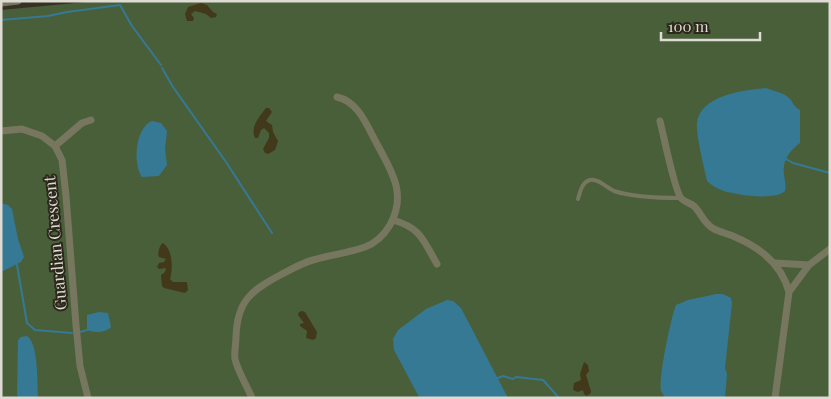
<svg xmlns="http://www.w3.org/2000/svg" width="831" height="399" viewBox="0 0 831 399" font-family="'Playfair Display',serif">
	<rect width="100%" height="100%" fill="#363124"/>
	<path fill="#495f3a" d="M97,1H830V398H1V10Z"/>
	<path fill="#413919" d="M201,3L207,5L213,12L217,14L216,17L211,18L206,14L195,11L191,14L194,18L193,21H187L185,14L188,7Z
		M266,108H269L272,112L266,121L272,125L273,132L278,141L275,150L268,154L265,153L263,149L269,138V133L264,128L261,130L258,138H255C250,127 259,117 266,108Z
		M163,243C173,250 173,268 170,279L173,282H187L188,290L185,293L164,288L162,286L161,275L165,272L166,268L159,269L157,267L159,263L164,262L166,259L159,257C157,254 160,244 163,243Z
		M302,311L305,312L317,332L316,338L313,340L306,338L307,331L300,326V324L304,323L298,315L299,312Z
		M584,362L588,365L589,371L586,375L591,391V393L587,396L584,394L583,390L578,392L573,390L574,383L581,380L580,374Z"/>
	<path fill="#357995" d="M766,88C773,91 783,92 789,98C794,103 792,105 800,110V143C789,151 782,161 784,175C785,181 786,186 785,191C775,201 734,195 721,190C716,188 711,185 707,181C704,166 696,137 697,123C700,95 744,90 766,88Z
		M152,121L161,123L167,131L165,149L167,165L159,176L142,177C132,163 136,127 152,121Z
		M1,203L8,205L12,209L18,239L24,257L21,262L1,272Z
		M716,294H723L731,298L732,303L725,368L727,374L725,398H665C664,395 662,393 661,391C658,379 671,317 676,305L688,300Z
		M447,300L453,301L461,308L508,398L419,397L394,350L393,339L398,330L426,309Z
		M99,312L108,313L111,327C106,333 94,333 87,330V315Z
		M27,336C39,344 37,384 38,398H18L17,394L18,340L21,337Z"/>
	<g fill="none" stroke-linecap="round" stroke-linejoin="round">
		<path stroke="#357995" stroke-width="2" d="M1,20L48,16L67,12L120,5L132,26L161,65
			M162,68L173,87L226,162L272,233
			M786,159L793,163L830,173
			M17,265L27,323L35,330L72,333
			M80,332L87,330
			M498,378L503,376L513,379L516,377L543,380L559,398"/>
		<path stroke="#77775f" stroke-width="4" d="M578,199C580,192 582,182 590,180C598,178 607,188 614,191C632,197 662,198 681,198"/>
		<path stroke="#77775f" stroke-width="7" d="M1,3L18,1
			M660,121C663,133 675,192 681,198C684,202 690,203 694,206C702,214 703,223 714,229C720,232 729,234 735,237C761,248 782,265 789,292L775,398
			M1,131L22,129L42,136L55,146L62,160L66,196L76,325L80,366L88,398
			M55,146L82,123L91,120
			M393,220C421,228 423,240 437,264
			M775,263L809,265
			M789,292L809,265L830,249
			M252,398C247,386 238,372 235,359C234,352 236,344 236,337C237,300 252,290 282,274C292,269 302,263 313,260C330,255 348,253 365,247C376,243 384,235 390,225C407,194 392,172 377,144C367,126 359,102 337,97"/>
	</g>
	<g text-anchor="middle" stroke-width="4" stroke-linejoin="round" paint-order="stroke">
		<g font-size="16" fill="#dedbd3" stroke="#2c281b">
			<text transform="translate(55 243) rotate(-95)" y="6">Guardian Crescent</text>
		</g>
	</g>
	<rect width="831" height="399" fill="none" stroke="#dedbd3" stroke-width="5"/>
	<path d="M661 32v8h99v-8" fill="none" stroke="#dedbd3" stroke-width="2.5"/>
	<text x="668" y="32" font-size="15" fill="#dedbd3" stroke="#2c281b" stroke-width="4" paint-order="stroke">100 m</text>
</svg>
